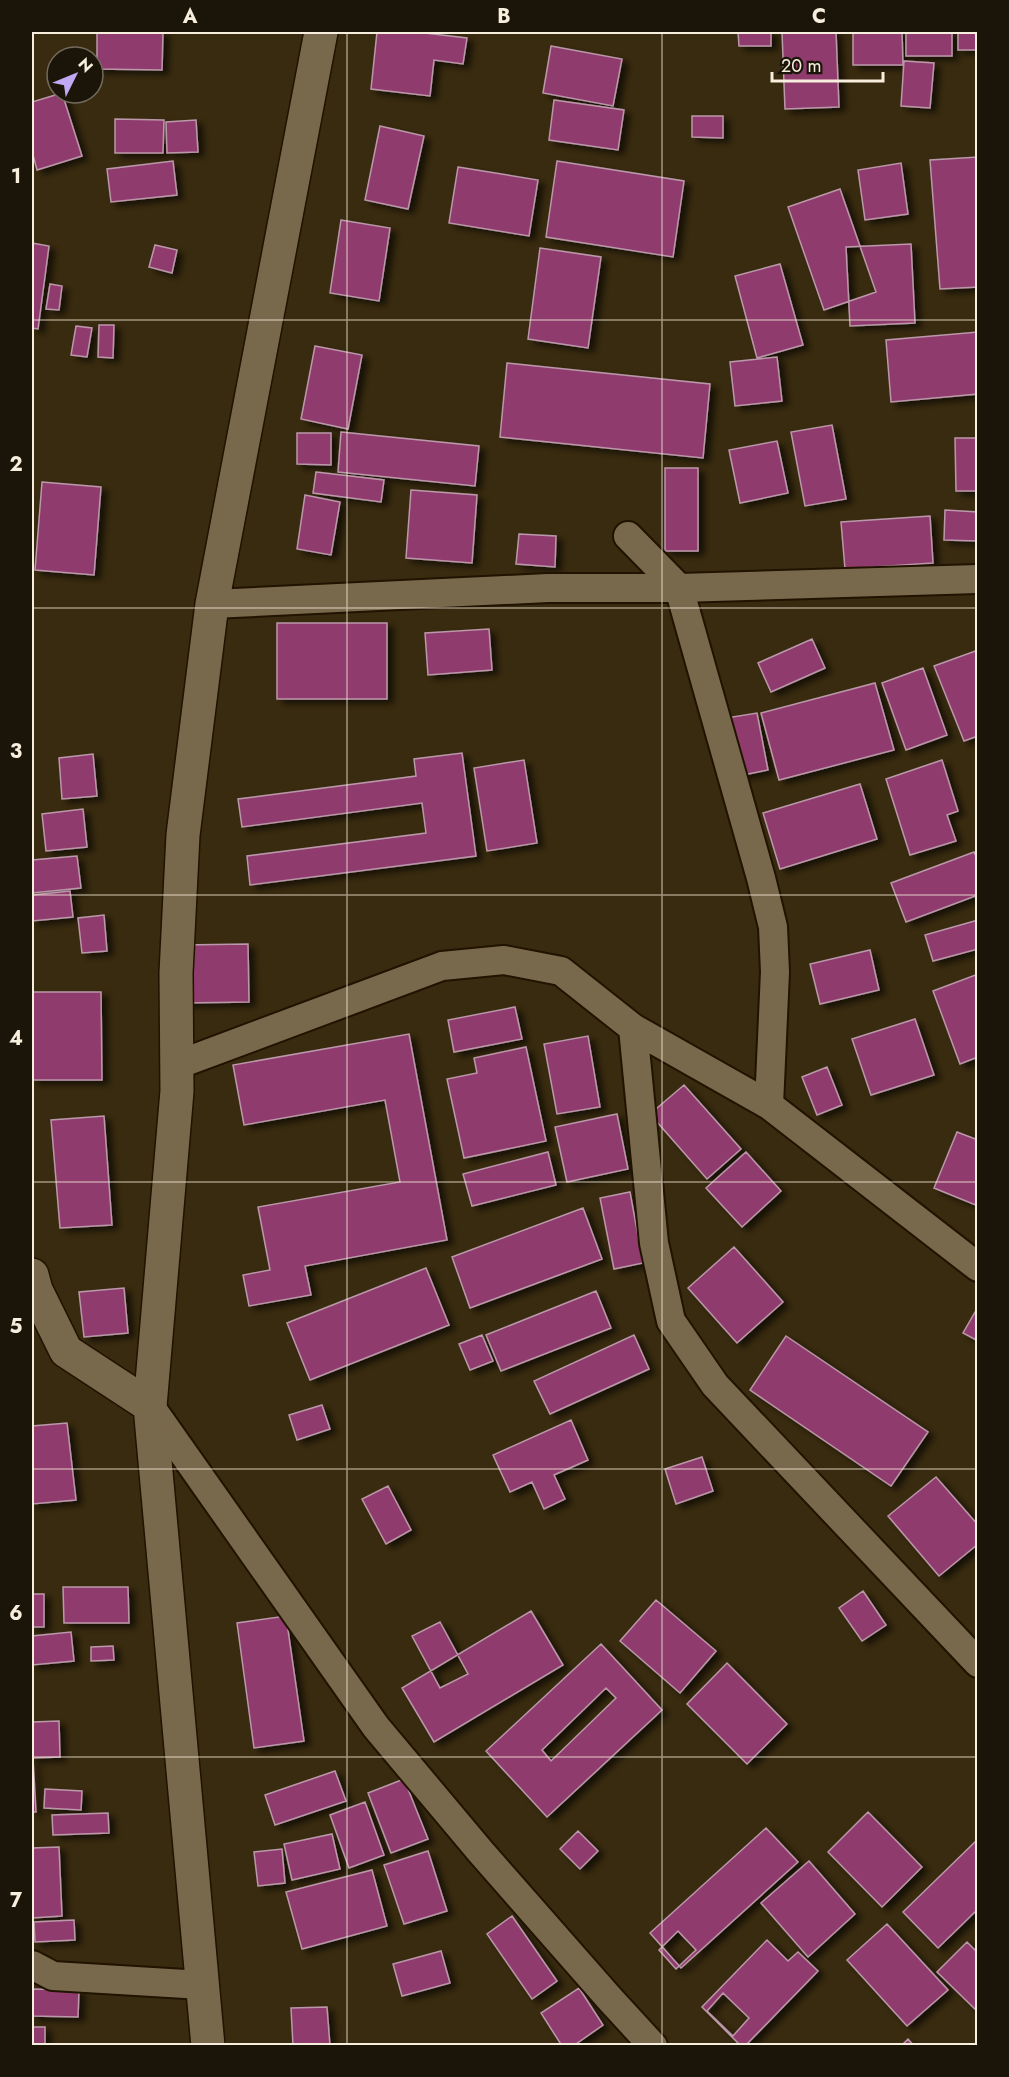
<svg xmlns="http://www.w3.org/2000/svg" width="1009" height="2077" viewBox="0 0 1009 2077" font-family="Jost,sans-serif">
	<defs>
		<filter id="shadow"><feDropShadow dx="6" dy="4" stdDeviation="3" flood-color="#0009"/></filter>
	</defs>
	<rect width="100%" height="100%" fill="#392b0f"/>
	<path fill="#903b6e" stroke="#ba98a9" stroke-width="1.5" fill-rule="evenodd" filter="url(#shadow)" d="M97,32H163L162,70L97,69Z
		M377,32H416L467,38L463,64L434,60L430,96L371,89Z
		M738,32H771V46H739Z
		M782,32H836L839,107L785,109Z
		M853,32H902L903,65H853Z
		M906,32H952V56H906Z
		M958,32H978V50H958Z
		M551,46L622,59L613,106L543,93Z
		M904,61L934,63L930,108L901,106Z
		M62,93L82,156L37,170L32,151V102Z
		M554,100L624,110L618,150L549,140Z
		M692,116H723V138L692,137Z
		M115,119L164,120L163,153H115Z
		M196,120L198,152L167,153L166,122Z
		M380,126L424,136L408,209L365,200Z
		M978,157V287L940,289L930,160Z
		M173,161L177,195L111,202L107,169Z
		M557,161L684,181L673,257L546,237Z
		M901,163L908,214L865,220L858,170Z
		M458,167L538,180L529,236L449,223Z
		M840,189L876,292L824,310L788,207Z
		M341,220L390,228L379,301L330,293Z
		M32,243L49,246L38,329L32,328Z
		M911,244L915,323L850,326L846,247Z
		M155,245L177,250L172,273L149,267Z
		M540,248L601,257L588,348L528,339Z
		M780,264L803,345L757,358L735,276Z
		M50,284L62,286L59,310L46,309Z
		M99,325H114L113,358L98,357Z
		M76,326L92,328L87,357L71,355Z
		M978,332V394L891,402L886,340Z
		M315,346L362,355L348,429L301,419Z
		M777,357L782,401L735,406L730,362Z
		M507,363L710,384L703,458L500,437Z
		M832,425L846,499L805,506L791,432Z
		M341,432L479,446L475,486L338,472Z
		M297,433H331V465L297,464Z
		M955,438H978V491H956Z
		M777,441L788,493L740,503L729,450Z
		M665,468H698V551H665Z
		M316,472L384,480L381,502L313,493Z
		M42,482L101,487L94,575L35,570Z
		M411,490L477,495L472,563L406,558Z
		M305,495L340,502L331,555L297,549Z
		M945,510L978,512V541L944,540Z
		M930,516L933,563L845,569L841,522Z
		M519,534L556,536L555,567L516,564Z
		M277,623H387V699H277Z
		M489,629L492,670L428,675L425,633Z
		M812,639L825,668L771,692L758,663Z
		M978,650V736L964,741L934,666Z
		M923,668L947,735L906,750L882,683Z
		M875,683L894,750L779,780L761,713Z
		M757,713L768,770L738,776L726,718Z
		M462,753L476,856L250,885L247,856L426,833L422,803L242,827L238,799L416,776L414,759Z
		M93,754L97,796L62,799L59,758Z
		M524,760L537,843L487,851L474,768Z
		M942,760L958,811L947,815L956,841L910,855L886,779Z
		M860,784L877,839L780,869L763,813Z
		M83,809L87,847L46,851L42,814Z
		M974,852L978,861V895L906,922L891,883Z
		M77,856L81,888L32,893V860Z
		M70,891L73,917L32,921V895Z
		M104,915L107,951L82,953L78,918Z
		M978,920V949L933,961L925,935Z
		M248,944L249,1002L184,1003L183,945Z
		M870,950L879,990L820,1004L810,964Z
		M978,974V1057L960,1064L933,991Z
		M32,992H101L102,1080H32Z
		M515,1007L522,1039L454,1052L448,1020Z
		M915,1019L934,1075L871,1095L852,1039Z
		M409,1034L447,1240L305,1266L311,1295L249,1306L243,1275L270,1270L258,1207L400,1182L385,1100L244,1125L233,1065Z
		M588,1036L600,1107L557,1114L544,1044Z
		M526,1047L546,1141L464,1158L447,1079L477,1073L474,1058Z
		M827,1067L842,1105L817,1115L802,1077Z
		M684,1085L741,1149L707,1179L650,1114Z
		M617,1114L628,1169L567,1182L555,1127Z
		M104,1116L112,1225L60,1228L51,1120Z
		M957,1132L978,1140V1206L934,1188Z
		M548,1152L556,1185L472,1206L463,1174Z
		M746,1152L781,1191L742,1227L706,1188Z
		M630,1192L643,1263L614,1269L600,1198Z
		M583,1208L602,1259L470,1308L452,1257Z
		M734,1247L783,1302L737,1343L688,1288Z
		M426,1268L449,1325L310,1380L287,1323Z
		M124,1288L128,1333L84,1337L79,1292Z
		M596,1291L611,1328L501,1371L486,1335Z
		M978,1307V1341L963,1333Z
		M482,1335L493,1361L470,1370L459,1344Z
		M634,1335L649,1369L550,1414L534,1381Z
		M786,1336L928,1432L891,1486L750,1390Z
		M322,1405L330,1429L297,1440L289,1415Z
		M571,1420L588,1460L554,1475L565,1499L544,1509L532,1482L510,1492L493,1455Z
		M67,1423L76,1500L32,1504V1426Z
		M702,1457L713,1491L676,1504L665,1469Z
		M936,1477L978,1525V1544L939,1576L888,1516Z
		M388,1486L411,1530L386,1544L362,1499Z
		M63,1587H128L129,1623H64Z
		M863,1591L886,1625L862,1641L839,1608Z
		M32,1594H44V1627H32Z
		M656,1600L716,1651L680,1693L620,1641Z
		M531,1611L563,1665L434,1742L402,1688Z
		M286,1616L304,1741L254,1748L237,1623Z
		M440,1622L468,1674L440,1688L412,1636Z
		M71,1632L74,1661L32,1665V1636Z
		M601,1644L662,1710L547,1817L486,1751ZM606,1688L616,1698L551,1761L542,1750Z
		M113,1646L114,1660L91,1661V1647Z
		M727,1663L787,1724L747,1764L687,1704Z
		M59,1721L60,1757L32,1758V1722Z
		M33,1759L36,1812H32V1760Z
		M335,1771L346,1801L275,1825L265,1795Z
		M404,1779L428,1839L391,1853L368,1793Z
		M45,1789L82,1791L81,1810L44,1808Z
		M365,1802L384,1855L349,1868L330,1815Z
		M868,1812L922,1867L882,1907L828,1852Z
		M108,1813L109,1833L53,1835L52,1815Z
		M766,1828L798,1862L681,1968L650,1933Z
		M578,1831L598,1851L580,1869L560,1849Z
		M332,1834L340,1869L292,1880L284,1844Z
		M978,1839V1909L938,1948L903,1912Z
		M59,1847L62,1916L32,1918V1848Z
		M282,1849L285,1883L258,1886L254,1852Z
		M428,1851L447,1911L404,1924L384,1865Z
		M809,1861L855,1914L808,1957L761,1903Z
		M372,1870L387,1926L302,1949L286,1892Z
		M512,1916L557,1981L532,1999L487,1934Z
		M74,1920L75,1940L35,1942L34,1922Z
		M887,1924L948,1990L907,2026L847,1960Z
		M678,1931L696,1950L676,1969L659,1950Z
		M767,1940L788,1961L798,1952L818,1971L745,2046H741L702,2007Z
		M967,1942L978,1953V2012L937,1972Z
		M441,1951L450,1983L402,1996L393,1964Z
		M579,1988L603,2025L573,2046H562L541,2013Z
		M32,1989L79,1990L78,2017L32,2016Z
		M723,1993L749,2018L733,2036L707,2011Z
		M327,2007L330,2046H293L291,2008Z
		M32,2027H45V2046H32Z
		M908,2039L914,2046H901Z"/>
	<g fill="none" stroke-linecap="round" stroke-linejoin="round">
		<g stroke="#201300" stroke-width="32">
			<path id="minor" d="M628,536L679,588L761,878L773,927L775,972L769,1105
				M212,604L548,588H679L978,579
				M633,1028L654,1243L671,1321L715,1385L978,1663
				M177,1065L442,966L504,960L561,971L633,1028L769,1105L978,1267
				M150,1406L376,1727L480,1851L609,1998L653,2046
				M32,1965L53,1976L202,1985"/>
		</g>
		<g stroke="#201300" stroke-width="36">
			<path id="tertiary" d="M32,1275L36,1290L66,1351L150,1406
				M208,2046L150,1406L177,1091L176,973L183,835L212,604L321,32"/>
		</g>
		<use href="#minor" stroke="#79694c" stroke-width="28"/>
		<use href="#tertiary" stroke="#79694c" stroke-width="33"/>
	</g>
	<path fill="none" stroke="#f7eede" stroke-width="1.5" stroke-opacity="0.55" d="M347,32V2046M662,32V2046M32,320H978M32,608H978M32,895H978M32,1182H978M32,1469H978M32,1757H978"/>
	<rect width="1009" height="2077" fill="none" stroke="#1b1509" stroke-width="66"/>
	<g transform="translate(75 75) rotate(47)"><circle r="28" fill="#1b1509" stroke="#736c5e" stroke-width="1.5"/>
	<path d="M0-4.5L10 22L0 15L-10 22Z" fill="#c1a8f3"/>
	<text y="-9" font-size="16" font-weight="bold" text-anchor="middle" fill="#f7eede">N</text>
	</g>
	<path d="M772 72v9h111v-9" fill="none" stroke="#f7eede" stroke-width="3"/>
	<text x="781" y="72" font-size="18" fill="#f7eede" stroke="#1b1509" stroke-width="4.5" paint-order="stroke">20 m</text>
	<rect x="33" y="33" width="943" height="2011" fill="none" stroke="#f7eede" stroke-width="2"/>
	<g font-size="20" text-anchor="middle" font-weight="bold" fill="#f7eede">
		<text x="190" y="23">A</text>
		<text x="504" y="23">B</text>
		<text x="819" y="23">C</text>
		<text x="16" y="183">1</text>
		<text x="16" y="471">2</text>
		<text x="16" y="758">3</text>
		<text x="16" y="1045">4</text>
		<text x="16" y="1333">5</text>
		<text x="16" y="1620">6</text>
		<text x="16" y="1907">7</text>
	</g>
</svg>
